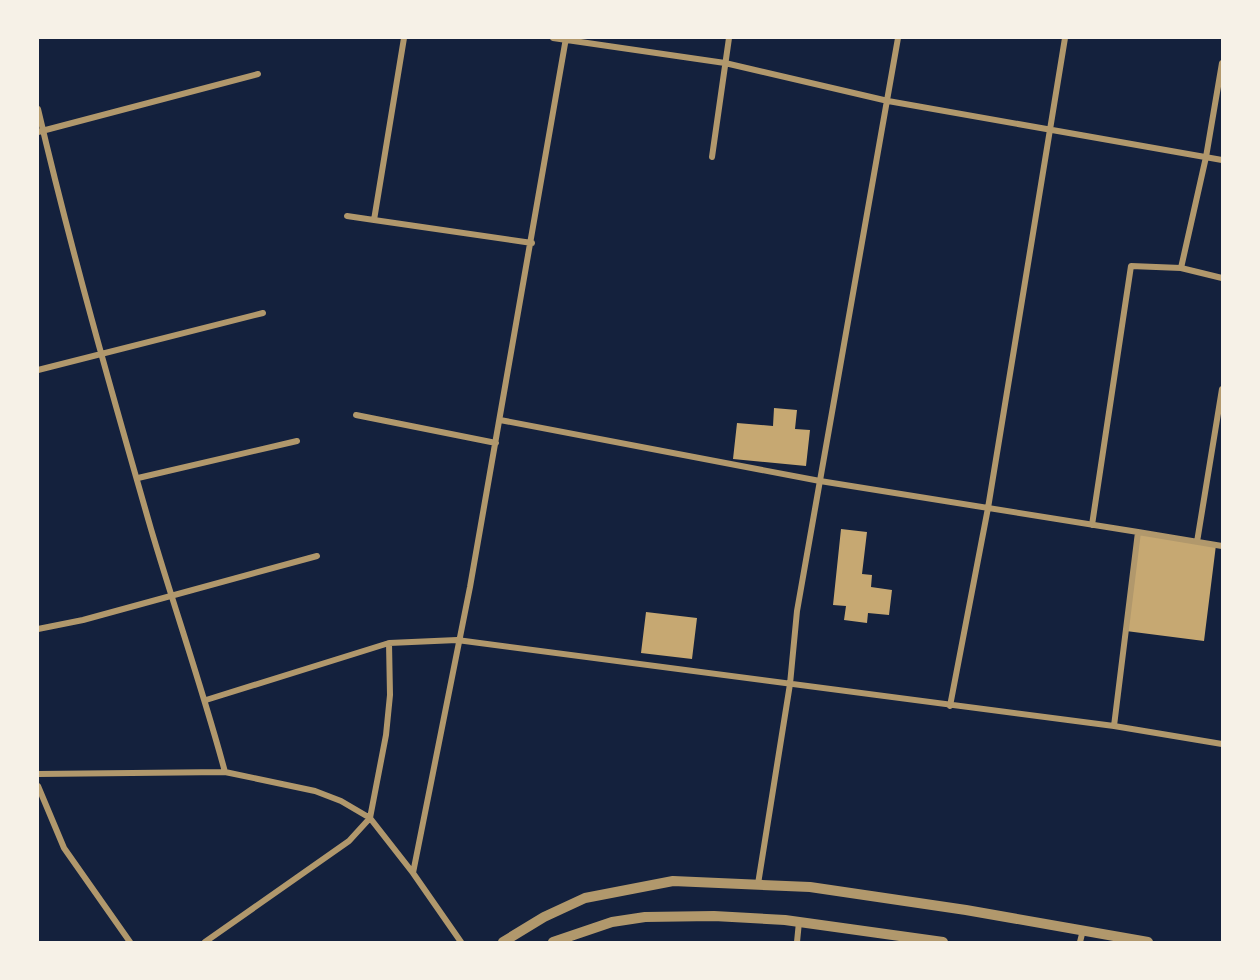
<svg xmlns="http://www.w3.org/2000/svg" width="1260" height="980" viewBox="0 0 1260 980" font-family="'Playfair Display',serif">
	<rect width="100%" height="100%" fill="#14213d"/>
	<path fill="#c6a872" d="M774,408L797,410L795,429L810,430L806,466L733,459L737,423L773,426Z
		M841,529L867,532L862,574L872,575L871,587L892,590L889,615L868,613L867,623L844,620L846,606L833,605Z
		M1138,532L1216,545L1204,641L1126,631Z
		M646,612L697,618L692,659L641,653Z"/>
	<g fill="none" stroke-linecap="round" stroke-linejoin="round">
		<path stroke="#b1986c" stroke-width="6" d="M553,38L725,63L888,101L1222,160
			M38,109C71,250 111,390 151,529C175,610 203,690 225,772
			M38,132L258,74
			M712,157L729,38
			M347,216L374,220L404,38
			M374,220L532,243
			M1181,268L1206,157L1222,63
			M38,370L263,313
			M356,415L496,443
			M500,420L820,481L1138,532
			M138,478L297,441
			M1092,525L1131,266L1181,268L1222,278
			M1197,542L1222,389
			M38,629L83,620L317,556
			M206,700L389,643L457,640L1114,726L1222,744
			M950,706L988,508L1065,38
			M1114,726L1138,532L1222,546
			M38,774L225,772L315,791L341,801L370,818L413,873
			M38,786L64,848L130,942
			M758,884L790,684L797,611L898,38
			M205,942L349,841L370,818L386,735L390,695L389,643
			M461,942L413,873L470,587L566,38
			M797,942L799,922
			M1080,942L1083,930"/>
		<path stroke="#b1986c" stroke-width="10" d="M503,942L544,917L585,898L673,881L810,887L966,910L1148,942
			M553,942L612,922L645,917L714,916L785,920L943,942"/>
	</g>
	<rect width="1260" height="980" fill="none" stroke="#f6f1e7" stroke-width="78"/>
</svg>
